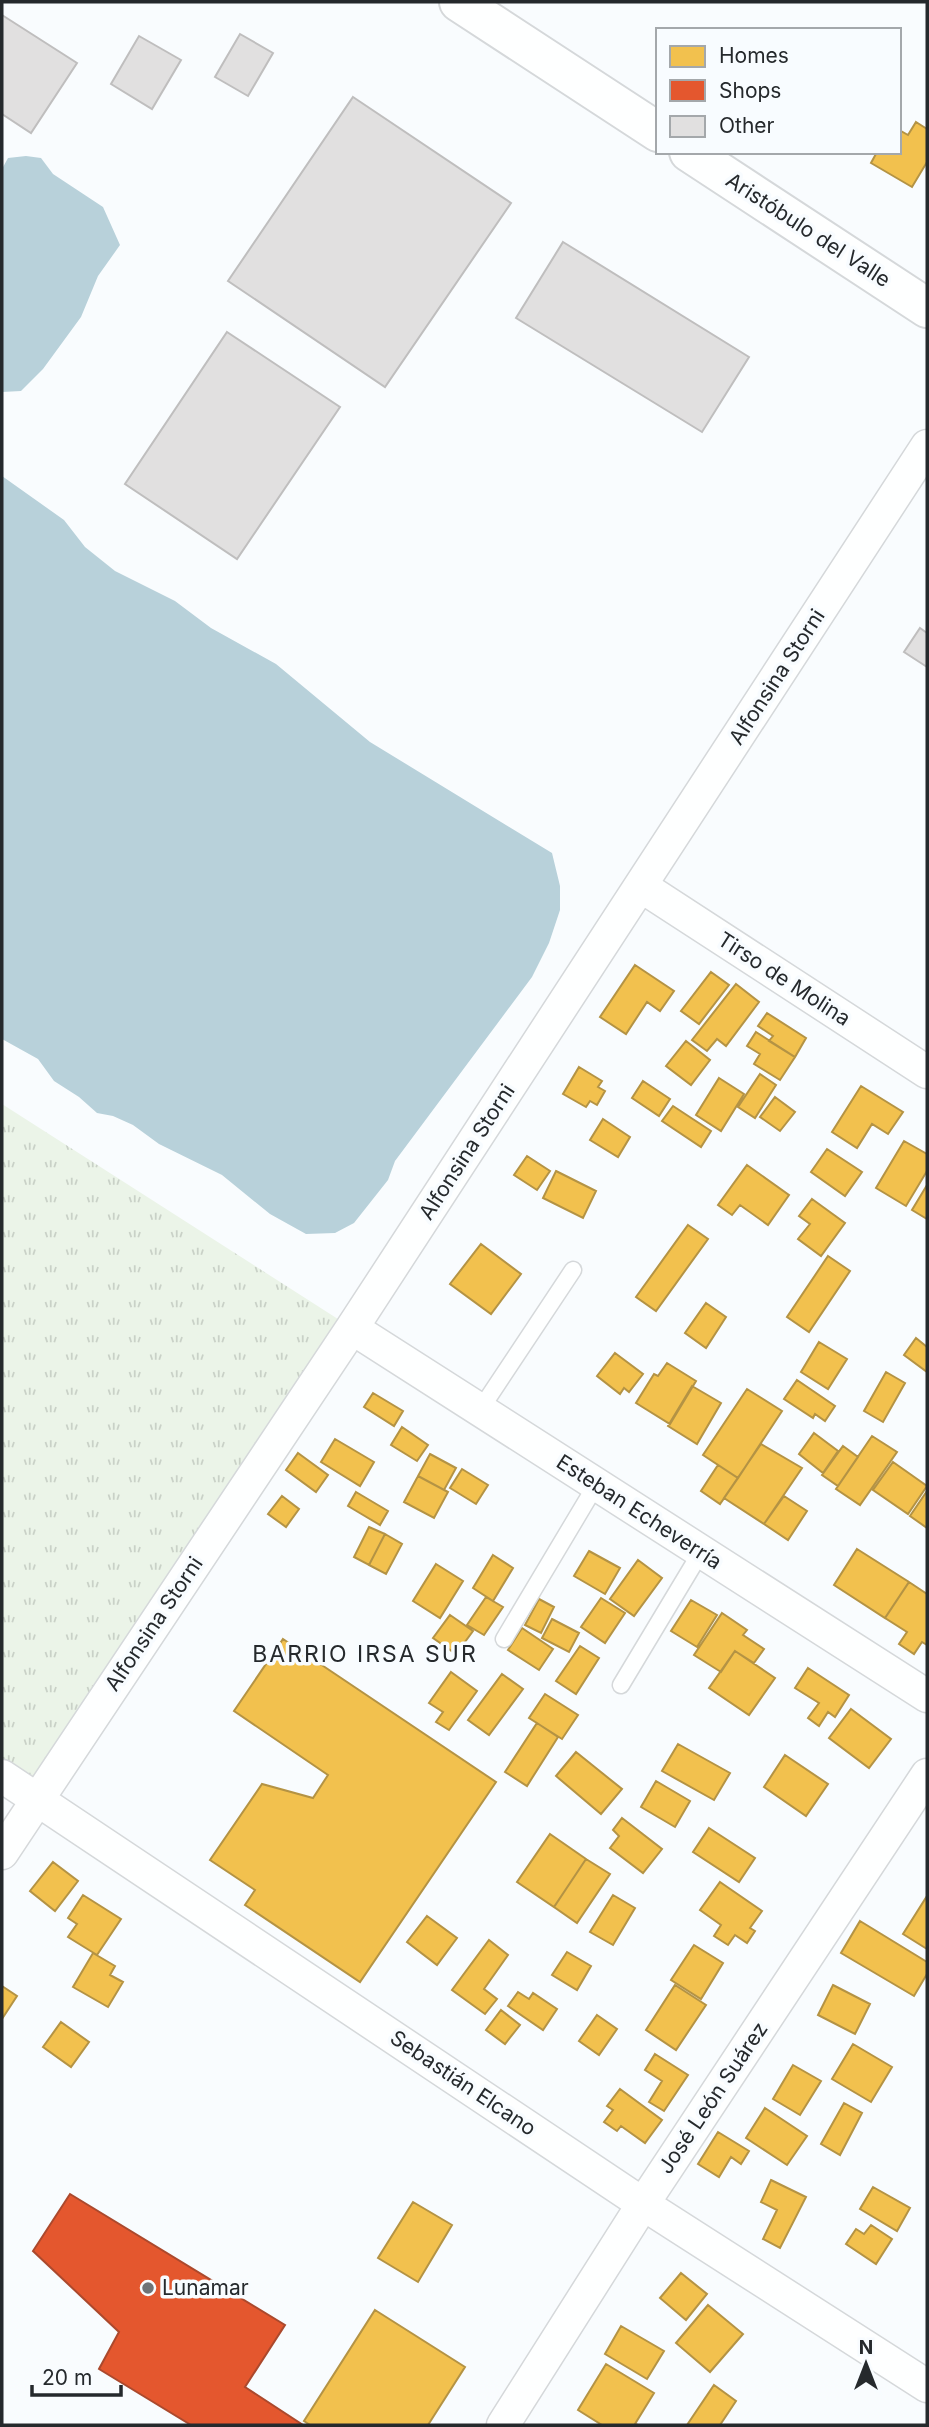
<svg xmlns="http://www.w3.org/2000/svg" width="929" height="2427" viewBox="0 0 929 2427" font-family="Inter,sans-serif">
	<defs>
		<pattern id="grass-tufts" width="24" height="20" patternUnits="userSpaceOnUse" patternTransform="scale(1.75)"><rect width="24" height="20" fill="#ebf4e8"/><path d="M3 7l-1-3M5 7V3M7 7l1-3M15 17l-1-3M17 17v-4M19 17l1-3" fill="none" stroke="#c9d1c7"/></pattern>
	</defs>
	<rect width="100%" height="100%" fill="#f9fcfe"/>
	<path fill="url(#grass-tufts)" d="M2,1104L352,1328L37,1799L2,1776Z"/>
	<path fill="#b8d1da" d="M26,156L41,158L53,174L103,207L120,245L98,276L81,317L43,369L21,391L2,392V169L8,158Z
		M2,476L64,520L85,547L115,571L175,601L211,628L276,664L370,742L552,853L560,886V910L549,943L532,977L395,1161L388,1180L354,1223L335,1233L306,1234L270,1214L222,1175L159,1144L133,1125L113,1116L97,1113L79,1097L54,1081L38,1059L2,1039Z"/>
	<path fill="#f2c14e" stroke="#b49344" stroke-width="2" d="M916,122L927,129V162L912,187L871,163L877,152H899V130L908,135Z
		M635,965L674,991L660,1011L647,1002L626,1034L600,1017Z
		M711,972L729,985L699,1024L681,1011Z
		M736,984L759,1002L726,1046L717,1039L707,1051L692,1040Z
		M767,1013L806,1038L795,1057L769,1041L773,1036L758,1026Z
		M756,1032L795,1057L780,1080L754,1064L760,1054L747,1046Z
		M686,1041L710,1060L691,1085L666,1066Z
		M579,1067L602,1081L598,1087L605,1091L597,1105L590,1101L586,1107L563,1094Z
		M760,1074L776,1085L755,1118L738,1107Z
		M719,1078L744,1094L721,1131L696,1115Z
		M643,1081L670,1099L659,1116L632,1098Z
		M861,1086L903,1112L888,1134L872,1124L857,1148L832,1132Z
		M775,1097L795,1112L780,1131L760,1117Z
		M673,1106L711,1131L701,1147L662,1121Z
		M603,1119L630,1137L618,1157L590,1140Z
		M904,1141L927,1154V1171L906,1206L876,1188Z
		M827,1149L862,1172L845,1196L811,1172Z
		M527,1156L550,1171L537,1190L514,1175Z
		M747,1165L789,1195L768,1225L740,1205L732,1215L718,1205Z
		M556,1171L596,1191L583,1218L543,1198Z
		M927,1185V1219L912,1210Z
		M812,1199L845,1223L821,1256L798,1239L810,1224L799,1216Z
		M688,1225L708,1239L656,1311L636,1297Z
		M481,1244L521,1274L491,1314L450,1284Z
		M828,1256L850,1271L809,1332L787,1317Z
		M706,1303L726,1317L706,1348L685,1333Z
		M916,1338L927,1347V1372L904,1355Z
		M819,1342L847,1359L828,1389L801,1372Z
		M615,1353L643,1374L629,1392L624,1388L620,1394L597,1376Z
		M667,1363L696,1381L670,1424L636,1403L654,1374L658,1376Z
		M886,1372L905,1383L883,1422L864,1411Z
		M797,1380L835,1406L825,1421L815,1414L813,1418L784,1399Z
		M692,1386L721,1403L697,1444L668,1426Z
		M747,1389L782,1411L738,1478L703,1455Z
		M373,1393L403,1411L394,1426L364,1407Z
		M402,1427L428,1445L417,1461L391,1445Z
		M814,1433L838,1451L823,1473L799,1454Z
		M872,1436L897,1452L860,1505L836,1489Z
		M335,1439L374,1462L360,1486L321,1462Z
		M761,1444L802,1468L764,1524L724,1498Z
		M843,1446L858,1457L838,1486L822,1475Z
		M298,1453L328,1475L316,1492L286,1470Z
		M430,1454L456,1468L444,1490L418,1476Z
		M893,1462L927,1486L908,1514L873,1490Z
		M718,1465L738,1478L720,1504L701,1491Z
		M462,1469L488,1485L476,1504L450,1488Z
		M418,1476L448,1492L434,1518L404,1502Z
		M927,1491V1528L910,1516Z
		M356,1492L388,1511L380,1525L348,1506Z
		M282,1496L299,1509L286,1527L268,1514Z
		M784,1496L807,1511L788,1540L764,1524Z
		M369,1527L385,1534L369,1565L354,1557Z
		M385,1534L402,1544L386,1574L369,1565Z
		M857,1549L909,1582L885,1618L834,1585Z
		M589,1551L620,1568L605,1594L574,1576Z
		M493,1555L513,1568L493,1601L473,1588Z
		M638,1560L662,1578L634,1616L610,1599Z
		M436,1564L463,1581L440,1618L413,1601Z
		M909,1582L927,1594V1645L922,1642L914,1654L899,1644L907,1632L885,1618Z
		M486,1597L503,1607L484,1635L467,1625Z
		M601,1598L625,1613L605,1643L581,1627Z
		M539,1599L554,1607L541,1633L525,1625Z
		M691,1600L717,1615L697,1647L671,1631Z
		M722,1613L747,1630L743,1635L764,1649L754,1663L735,1651L721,1672L694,1655Z
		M450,1615L473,1631L456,1654L433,1638Z
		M552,1619L579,1633L569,1652L542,1638Z
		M522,1628L553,1649L539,1670L508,1650Z
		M283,1639L496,1782L360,1982L245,1905L255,1890L210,1860L262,1784L313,1798L328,1775L234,1711Z
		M580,1646L599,1658L576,1694L556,1681Z
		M735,1651L775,1678L749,1715L709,1688Z
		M808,1668L849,1695L835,1717L828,1712L819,1726L808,1718L819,1703L795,1688Z
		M451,1672L477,1691L449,1730L436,1722L443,1712L429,1703Z
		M502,1674L523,1689L489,1735L468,1720Z
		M545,1694L578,1715L562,1739L529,1718Z
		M851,1709L891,1739L869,1768L829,1738Z
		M537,1723L558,1737L527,1786L505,1772Z
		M678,1744L730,1773L714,1800L662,1771Z
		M576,1752L622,1789L601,1814L556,1776Z
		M785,1755L828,1784L806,1816L764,1787Z
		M656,1781L690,1801L675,1827L641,1807Z
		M622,1818L662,1849L643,1873L610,1848L619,1836L613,1830Z
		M709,1828L755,1858L739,1882L693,1852Z
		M550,1834L586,1859L554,1907L517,1882Z
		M586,1859L610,1874L577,1923L554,1907Z
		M53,1862L78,1881L55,1911L30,1891Z
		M720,1882L762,1911L750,1928L755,1931L747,1943L735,1935L728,1945L714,1936L721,1925L700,1910Z
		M83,1895L121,1919L97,1955L68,1937L77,1924L68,1918Z
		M613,1895L635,1908L613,1945L590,1932Z
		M927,1896V1949L903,1934Z
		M427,1916L457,1938L437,1965L407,1942Z
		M860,1921L927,1962V1974L914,1996L841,1953Z
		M489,1940L508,1955L484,1989L497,1999L485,2014L452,1990Z
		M694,1945L723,1963L701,1999L671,1980Z
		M567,1952L591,1966L577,1990L552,1975Z
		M93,1953L115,1966L110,1975L123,1982L108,2007L73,1987Z
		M675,1985L706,2005L676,2050L646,2030Z
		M833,1985L870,2004L855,2034L818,2015Z
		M2,1986L17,1996L2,2019Z
		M518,1992L529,1999L533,1993L557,2009L543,2030L508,2006Z
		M501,2010L520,2025L505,2044L486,2030Z
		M597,2015L617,2029L599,2055L579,2041Z
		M61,2022L89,2042L71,2067L43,2047Z
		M853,2044L892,2067L871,2102L832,2079Z
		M655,2054L688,2075L664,2111L649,2102L662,2081L645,2070Z
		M793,2065L821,2081L800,2115L773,2099Z
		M620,2089L662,2120L645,2143L621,2126L617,2131L604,2122L613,2110L607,2106Z
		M844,2103L862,2113L840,2155L821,2144Z
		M765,2108L807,2136L787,2165L746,2138Z
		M718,2132L749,2151L741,2164L731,2157L719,2177L698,2164Z
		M771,2180L806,2197L780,2248L763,2239L777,2210L761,2202Z
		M873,2187L910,2208L897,2231L860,2209Z
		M413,2202L452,2225L418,2282L378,2258Z
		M871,2225L892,2239L876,2264L846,2244L856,2229L864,2234Z
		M681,2273L707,2294L686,2320L660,2298Z
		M708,2305L743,2334L710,2372L676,2343Z
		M375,2310L465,2367L428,2425H310L304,2421Z
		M621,2326L664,2351L647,2379L605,2354Z
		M606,2364L654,2393L635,2424L638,2425H602L578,2410Z
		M714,2385L736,2401L720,2425H687Z"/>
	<path fill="#e4572e" stroke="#ab492d" stroke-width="2" d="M70,2194L285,2325L245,2387L303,2425H191L99,2369L119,2332L33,2251Z"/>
	<path fill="#e1e0e0" stroke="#bfbebe" stroke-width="2" d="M2,15L77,63L31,133L2,114Z
		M240,34L273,53L248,96L215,77Z
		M139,36L181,60L152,109L111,84Z
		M353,97L511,203L385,387L228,281Z
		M563,242L749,357L702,432L516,318Z
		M227,332L340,407L237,559L125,484Z
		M920,628L927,633V667L904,652Z"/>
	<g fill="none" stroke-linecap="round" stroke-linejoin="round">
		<g stroke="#d5d8da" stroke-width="19">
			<path id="service" d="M480,1410L573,1270
				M504,1639L596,1485
				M621,1685L701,1552"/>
		</g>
		<g stroke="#d5d8da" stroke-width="35">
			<path id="minor" d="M641,886L927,1072
				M352,1328L927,1696
				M2,1776L643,2204L927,2386
				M2,1853L352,1328L927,446
				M503,2425L643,2204L927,1775"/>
		</g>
		<g stroke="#d5d8da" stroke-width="42">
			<path id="tertiary" d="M459,2L658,132
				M689,152L927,308"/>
		</g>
		<use href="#service" stroke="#feffff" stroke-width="16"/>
		<use href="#minor" stroke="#feffff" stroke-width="32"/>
		<use href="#tertiary" stroke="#feffff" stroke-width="38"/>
	</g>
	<circle fill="#6f7376" stroke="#f8fcff" stroke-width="2.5" cx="148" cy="2288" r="7"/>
	<g text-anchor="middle" stroke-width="7" stroke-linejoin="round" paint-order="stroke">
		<g font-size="21" fill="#25292c" stroke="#f8fcff">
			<text transform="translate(808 230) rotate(33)" y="7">Aristóbulo del Valle</text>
			<text transform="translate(777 677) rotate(-57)" y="7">Alfonsina Storni</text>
			<text transform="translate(784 979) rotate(33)" y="7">Tirso de Molina</text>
			<text transform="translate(467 1152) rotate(-57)" y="7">Alfonsina Storni</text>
			<text transform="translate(639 1512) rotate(33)" y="7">Esteban Echeverría</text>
			<text transform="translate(154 1624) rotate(-56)" y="7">Alfonsina Storni</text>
			<text transform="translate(463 2083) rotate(34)" y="7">Sebastián Elcano</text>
			<text transform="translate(713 2098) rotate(-56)" y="7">José León Suárez</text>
		</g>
		<g font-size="21" fill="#25292c" stroke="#f8fcff" text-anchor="start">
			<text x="162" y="2295">Lunamar</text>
		</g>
		<g font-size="23" letter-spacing="2" fill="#25292c" stroke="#f8fcff">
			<text x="365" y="1662">BARRIO IRSA SUR</text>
		</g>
	</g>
	<rect width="929" height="2427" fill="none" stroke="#25292c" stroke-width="7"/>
	<rect x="656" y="28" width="245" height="126" fill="#f8fcff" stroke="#a4a8ab" stroke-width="2"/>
	<rect x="670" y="46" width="35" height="21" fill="#f2c14e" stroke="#a4a8ab" stroke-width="2"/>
	<text x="719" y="63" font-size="21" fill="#25292c">Homes</text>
	<rect x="670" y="80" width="35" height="21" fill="#e4572e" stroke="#a4a8ab" stroke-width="2"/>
	<text x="719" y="98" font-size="21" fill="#25292c">Shops</text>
	<rect x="670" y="116" width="35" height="21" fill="#e1e0e0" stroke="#a4a8ab" stroke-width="2"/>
	<text x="719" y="133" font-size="21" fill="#25292c">Other</text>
	<g transform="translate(866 2364)" stroke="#f8fcff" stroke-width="5" paint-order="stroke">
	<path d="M0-5L12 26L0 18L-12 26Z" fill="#25292c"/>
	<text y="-10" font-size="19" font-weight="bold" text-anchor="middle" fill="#25292c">N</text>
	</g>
	<path d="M32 2385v10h89v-10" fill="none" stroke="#25292c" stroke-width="3.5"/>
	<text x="42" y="2385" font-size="21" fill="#25292c" stroke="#f8fcff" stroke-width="5" paint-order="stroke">20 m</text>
</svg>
